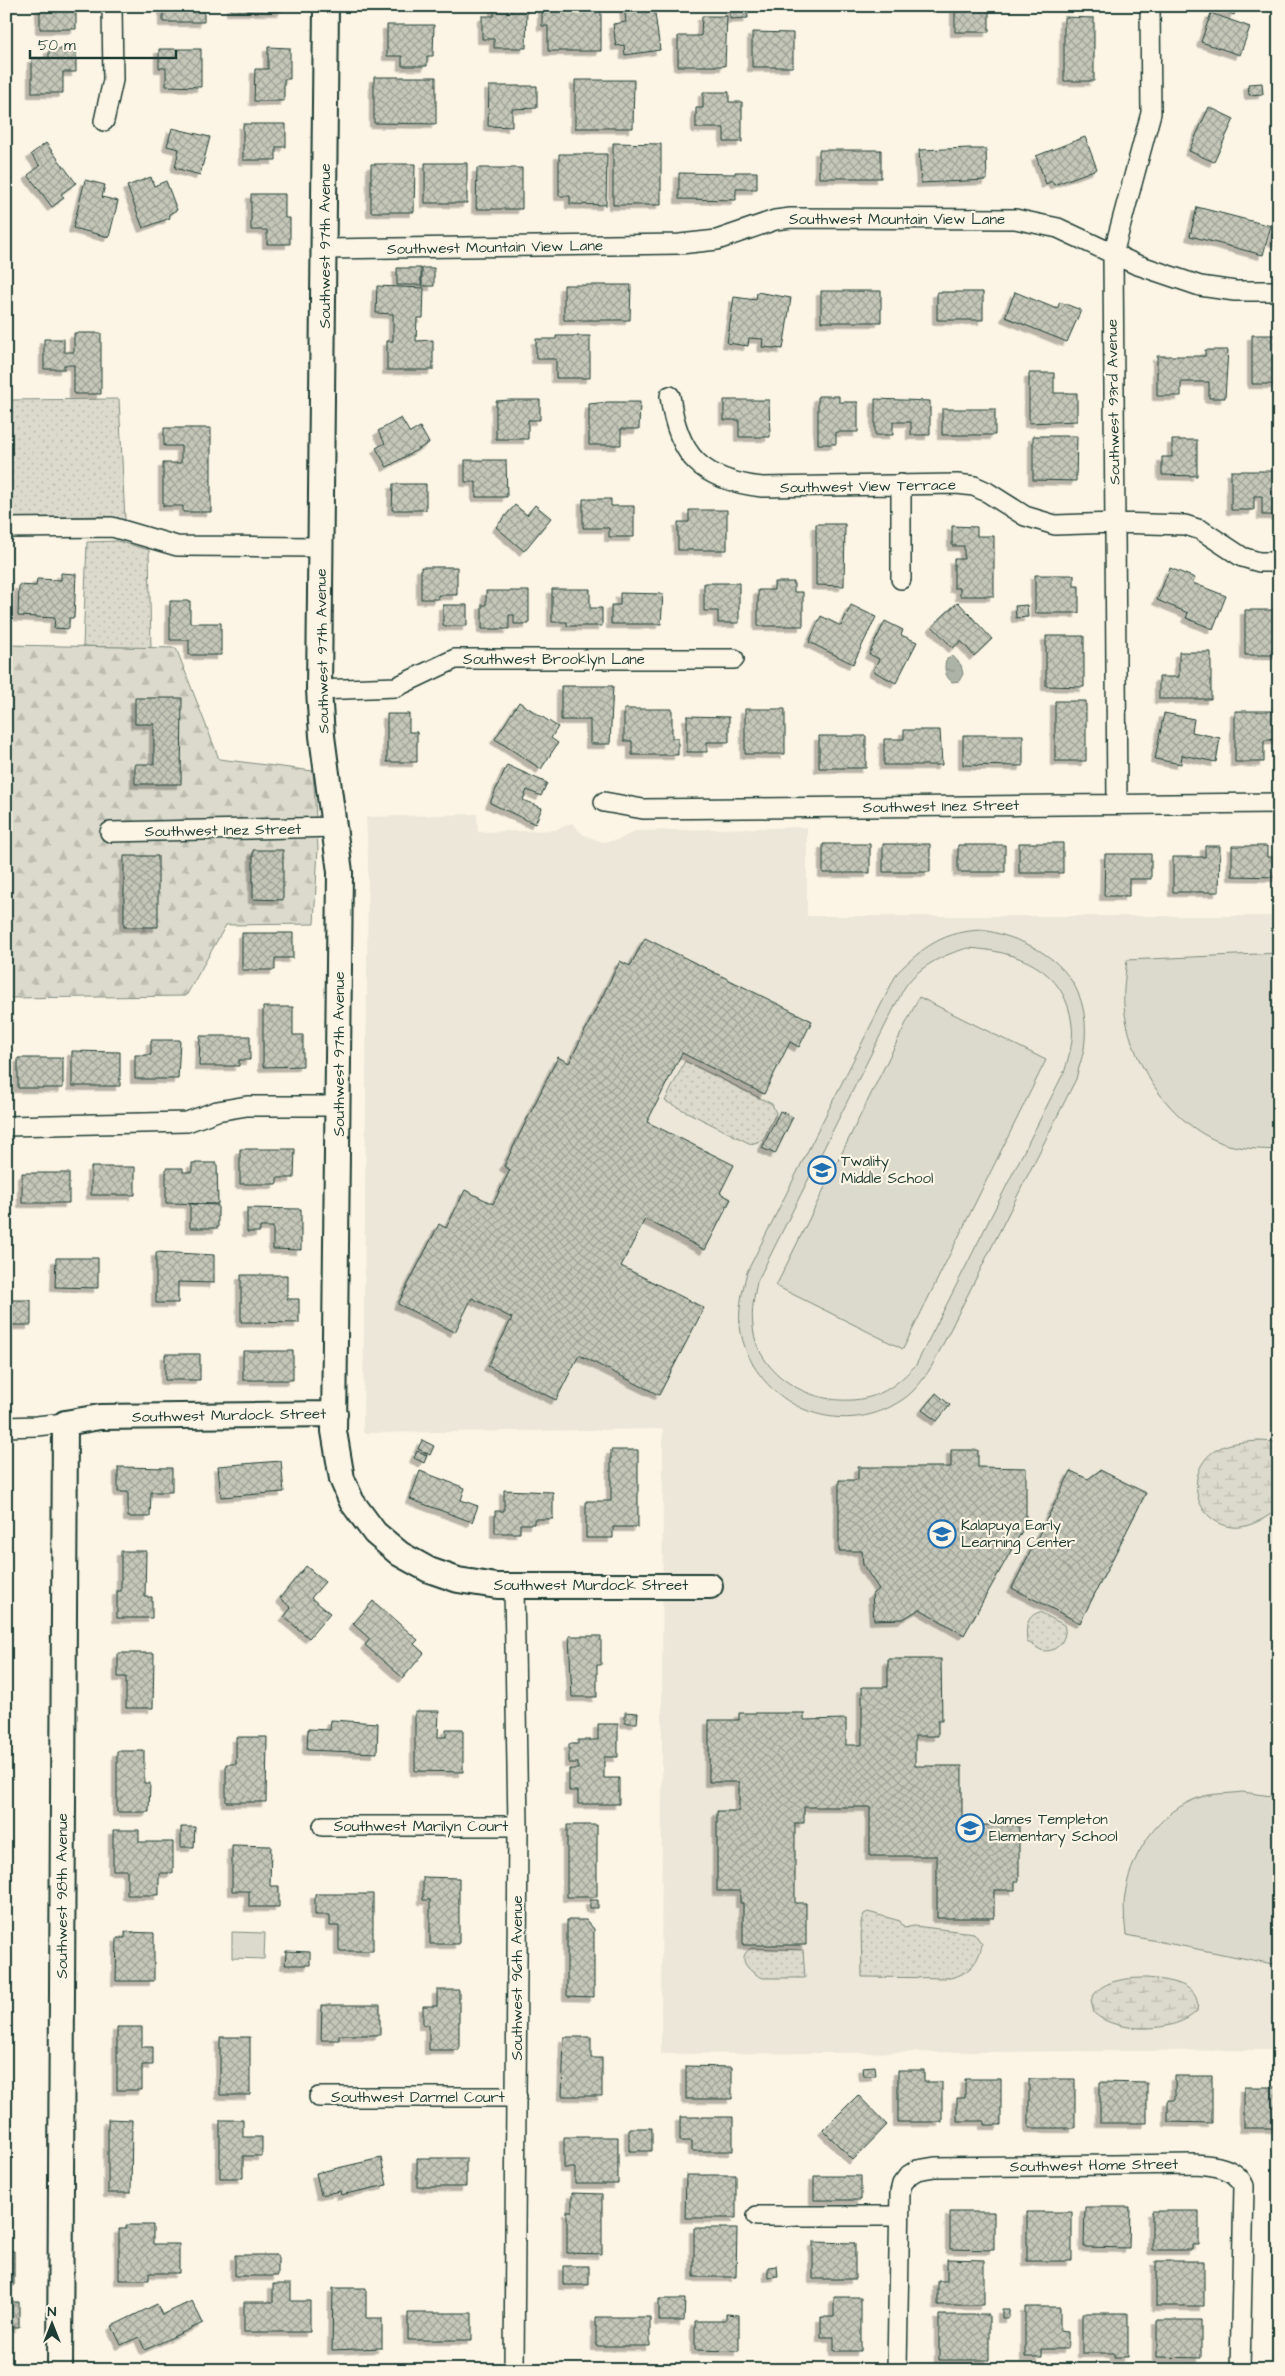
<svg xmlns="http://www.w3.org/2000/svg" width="1285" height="2376" viewBox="0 0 1285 2376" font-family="'Architects Daughter',sans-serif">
	<defs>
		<pattern id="grass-dots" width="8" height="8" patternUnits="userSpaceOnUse" patternTransform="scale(1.25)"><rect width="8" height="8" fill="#dcdacc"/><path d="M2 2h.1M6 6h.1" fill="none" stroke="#bcbcb0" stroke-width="1.8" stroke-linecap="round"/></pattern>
		<pattern id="forest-firs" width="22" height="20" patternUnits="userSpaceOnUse" patternTransform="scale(1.25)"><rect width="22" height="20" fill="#dcdacc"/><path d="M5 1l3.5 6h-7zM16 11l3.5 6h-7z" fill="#bcbcb0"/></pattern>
		<pattern id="wetland-marsh" width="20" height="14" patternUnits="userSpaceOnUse" patternTransform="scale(1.25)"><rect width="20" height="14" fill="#dcdacc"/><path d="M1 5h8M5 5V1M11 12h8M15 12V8" fill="none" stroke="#bcbcb0"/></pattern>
		<pattern id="water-ripples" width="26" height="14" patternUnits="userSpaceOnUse" patternTransform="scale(1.25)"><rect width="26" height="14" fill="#aeb3a7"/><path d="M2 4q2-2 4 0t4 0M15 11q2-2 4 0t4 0" fill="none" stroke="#8d9389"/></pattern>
		<pattern id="building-cross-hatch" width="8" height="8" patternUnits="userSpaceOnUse" patternTransform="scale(1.25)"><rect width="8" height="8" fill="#c5c7b9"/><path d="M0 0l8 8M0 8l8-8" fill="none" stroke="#9fa397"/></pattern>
		<filter id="shadow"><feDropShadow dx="-4.5" dy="4.5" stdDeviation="0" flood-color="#0004"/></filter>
	</defs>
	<rect width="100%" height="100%" fill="#fcf5e5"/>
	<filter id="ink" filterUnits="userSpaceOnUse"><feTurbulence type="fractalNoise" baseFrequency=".02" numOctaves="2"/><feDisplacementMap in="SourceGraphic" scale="10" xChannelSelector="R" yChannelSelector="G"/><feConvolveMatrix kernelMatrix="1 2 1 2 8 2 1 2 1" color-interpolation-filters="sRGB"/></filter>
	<g filter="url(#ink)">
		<path fill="#ece7d8" d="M477,814L478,832L555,830L572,823L584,835L603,842L618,840L635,831L807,827V916H1279V2050L661,2054L663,1429L363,1433L368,858L366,817Z"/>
		<path fill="url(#grass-dots)" stroke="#7e8c80" d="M119,399L125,520L105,516L9,518L8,400Z
			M117,541L149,550L151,648L83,646L87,542Z
			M685,1061L772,1104L776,1113L763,1140L751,1144L665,1101Z
			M1040,1612L1064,1625C1069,1638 1056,1655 1041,1650C1036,1648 1033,1644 1027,1642C1026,1630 1025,1616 1040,1612Z
			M868,1912L900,1921L904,1928L914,1926L974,1933L982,1944C979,1962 969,1974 950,1978L862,1977L861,1922L864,1914Z
			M751,1948L803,1950L805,1978H763C751,1973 734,1959 751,1948Z"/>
		<path fill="url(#forest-firs)" stroke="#7e8c80" d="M6,645L176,648L219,759L313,771L318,848L314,924L226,925L186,996L6,998Z"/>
		<path fill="url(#wetland-marsh)" stroke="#7e8c80" d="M1259,1441L1279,1442V1509C1267,1517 1248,1529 1233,1527C1190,1522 1183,1463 1222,1447C1233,1442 1247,1442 1259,1441Z
			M1146,1978C1168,1980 1202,1983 1197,2011C1176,2033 1117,2034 1094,2013L1091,2001C1098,1980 1127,1978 1146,1978Z"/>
		<path fill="#dcdacc" stroke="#7e8c80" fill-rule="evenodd" d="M983,930C1046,943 1094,977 1084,1049C1082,1059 1078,1069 1076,1079L934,1362C926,1376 916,1391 902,1400C840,1442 756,1405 741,1333C737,1313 742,1292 747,1272L897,973C923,947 944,931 983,930ZM968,948C1016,951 1066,968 1072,1025C1074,1040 1069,1055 1065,1070L916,1365C903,1378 891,1390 873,1396C825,1412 758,1381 753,1327C751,1311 754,1297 757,1282L903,990C917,967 942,955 968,948Z
			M1279,953V1150C1260,1149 1239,1149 1222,1143C1171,1124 1133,1066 1125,1014C1122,996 1125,978 1127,960Z
			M919,997L1046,1060L903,1349L776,1286Z
			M1242,1792L1279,1797L1278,1965L1126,1935C1125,1925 1124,1914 1124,1904C1127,1858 1158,1809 1204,1796C1216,1793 1230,1794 1242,1792Z
			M232,1932L265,1933L264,1959L232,1958Z"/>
		<path fill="url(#water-ripples)" stroke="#758479" d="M953,656L961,665L963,674L959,681L952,682C945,677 943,666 947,659Z"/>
		<path fill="url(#building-cross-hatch)" stroke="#1f3d34" filter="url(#shadow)" d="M40,6L76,7V29H40Z
			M163,6H204V22H163Z
			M231,6H283V11H231Z
			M494,6H527L526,48H494V39H482V16H494Z
			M542,6H601V51H548V26H542Z
			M654,6L660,50L625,55L624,45L616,46L613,24L626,22L624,7Z
			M730,6H747L748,18L730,19Z
			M1213,6H1237L1234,15Z
			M955,8L989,9V32H955Z
			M1211,13L1250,27L1240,55L1201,42Z
			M702,16H727L725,66H678V36H701Z
			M1064,17L1094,18V81H1064Z
			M387,25H434L433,56H427V66H402V56H387Z
			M752,32L793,33V67H752Z
			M268,47L290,48V79H284V101H254L255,69H268Z
			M49,49H76V72H63V93H32V58H49Z
			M159,49H201V87L166,86V68H159Z
			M374,77H436V124L374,123Z
			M575,80H634L633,128H575Z
			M1262,83L1263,94L1249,95L1248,84Z
			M489,86H537V108L512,109V127L488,126Z
			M703,92H729V102H742V142H724V128H696V108H703Z
			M1209,107L1234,119L1214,162L1189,151Z
			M243,124H286V147H276V160H243Z
			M172,128L210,137L200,175L175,168L179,149L167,146Z
			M1085,137L1097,169L1054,185L1052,181L1046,184L1036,156Z
			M46,143L76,183L61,194L64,198L52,207L28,175L40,166L31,154Z
			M613,143L661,144V205H613Z
			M971,148V149H986L987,180L921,183L919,150Z
			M819,150H881V178H819Z
			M559,154H607L606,205L570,204V196H559Z
			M425,163H467V203H425Z
			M371,164H415L414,212H371Z
			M477,168H522V209H476Z
			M735,172H757V189H736V200L679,199V173L735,174Z
			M151,177L154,186L166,181L177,210L169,214L170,218L143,228L127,186Z
			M85,180L105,185L102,197L118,201L109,237L73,228Z
			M251,194H285V218H290V244H267V230H251Z
			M1197,207L1271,226L1263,255L1190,236Z
			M1275,229L1279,230V243L1272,241Z
			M397,268H421V285H397Z
			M422,268H434V286H422Z
			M564,285H631L630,320H564Z
			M377,286L424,288L423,318H417L416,341L433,340V370H387V341H393V314L376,313Z
			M821,291H881V322H821Z
			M757,292L791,298L783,349L762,347L763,339L749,338L748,346L727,343L734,297L756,300Z
			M937,292H983V320H937Z
			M1015,292L1057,309L1060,302L1081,310L1067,342L1005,317Z
			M74,333H101V394H74V365H64V369H44V339H64V352H74Z
			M1252,335H1279V384H1252Z
			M556,336H590V378H556V359H536V339H556Z
			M1205,350H1228L1225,398H1209V382H1181V396H1157V356H1205Z
			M1029,373H1054V393H1077V421L1029,423Z
			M818,396H839V402H858V432H836V444H818Z
			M875,399L930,401V435H911V422H893V435H875Z
			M510,400H540V420H528V439H496V401Z
			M724,400H769L770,437H739V420H724Z
			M608,402H640L639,429H621V445H589V404Z
			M942,409H995V435H942Z
			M401,418L410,433L420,427L429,443L387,467L376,448L385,443L378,431Z
			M164,428H211V512H183V506H163V463H181V446H164Z
			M1033,436H1077L1076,481L1033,480Z
			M1172,440H1197V476L1162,475V457H1172Z
			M465,460H506L507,497H476V482H465Z
			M1231,471H1279V515H1262V496H1254V510H1231Z
			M393,484H426V510H392Z
			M583,499H611V506H634V537H609V528H583Z
			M515,505L527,515L535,505L551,518L524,551L496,527Z
			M689,510H727V550H678V522H689Z
			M816,524H845L844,586L816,585Z
			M952,526L977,527V536H994V596H960V588H954V559H964V546H952Z
			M421,567H457V595H438V599H421Z
			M1170,568L1195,578L1193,583L1226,596L1213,629L1186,618L1188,613L1157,600Z
			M61,573L76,574L74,618H69V629L54,628L55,618L18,616L19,585L36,586L37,579L61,580Z
			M1035,575H1074V586H1079V613H1035Z
			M774,582H794V592H803V626H758V590H774Z
			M704,583H739V623H718V611H704Z
			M552,589H590V608H602V626H567V622H552Z
			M486,591H529V624H514V615H509V629H482V605H486Z
			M620,593L663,594L661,624H611V605H620Z
			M170,601H190V623H221V655H189V640H170Z
			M958,602L992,639L974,656L961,641L953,648L932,626Z
			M443,605H467V626H443Z
			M851,605L876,617L853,664L809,642L821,616L841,626Z
			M1027,605L1028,617L1016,618L1015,606Z
			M1245,610H1274V631H1279V655H1245Z
			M885,621L903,630L901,635L917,642L896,683L873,671L879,659L869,654Z
			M1046,636H1084V687L1046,686Z
			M1179,652H1211V699H1159V677H1179Z
			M561,686H613L610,744H590V720H561Z
			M135,698H182L181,784H135V764H154V724H135Z
			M1055,701H1086V761H1055Z
			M519,702L558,727L551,738L558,743L541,769L495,739Z
			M624,709H672V738H678V755H632V741H624Z
			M745,709H785V754H745Z
			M1235,711H1279V740H1264V762H1235Z
			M1164,713L1194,719L1192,732L1220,738L1216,762L1182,755L1181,764L1155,759Z
			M387,714H409V732H417V762H387Z
			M687,716L729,717V742H707V752H687Z
			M904,730H940L942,765H884V739H904Z
			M963,735H1023V766L963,765Z
			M819,736H866V768H819Z
			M507,765L547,783L541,796L527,790L523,800L542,808L535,824L490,803Z
			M1019,843H1063V873H1019Z
			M823,844H870V873H823Z
			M883,844H930V872H883Z
			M958,845H1005V872H958Z
			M1205,846H1220L1219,892H1173V857H1205Z
			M1232,846H1267V857H1279V877L1232,876Z
			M253,850H283V900L253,899Z
			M1105,854H1151V879H1129V896H1104Z
			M124,856H158V927H124Z
			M242,933H293V958H275V970H242Z
			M645,938L812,1021L799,1047L790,1042L764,1094L682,1053L647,1122L734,1165L720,1193L731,1199L705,1250L645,1219L621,1266L704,1308L659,1395L579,1355L556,1400L488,1366L512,1318L472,1298L455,1332L398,1304L439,1224L446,1228L465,1190L493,1204L510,1170L504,1166L558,1057L569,1063L620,961L630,966Z
			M263,1007H293V1035H303V1066L263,1067Z
			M200,1036H250V1060H239V1066H199Z
			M151,1040H180L178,1079H135V1055H151Z
			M72,1051L120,1052V1086H72Z
			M18,1058H63V1088H18Z
			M780,1111L793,1117L775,1154L762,1148Z
			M240,1149H295L294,1178H277V1184H240Z
			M192,1163H217L218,1204L166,1203V1168H183V1172H192Z
			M91,1167H135V1195H91Z
			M22,1173H69V1203H22Z
			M190,1204L218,1205V1228H190Z
			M247,1208L301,1209V1250L273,1249V1227H260V1232H247Z
			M156,1252L214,1255V1283L178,1282V1303H156Z
			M56,1258H98V1288L55,1287Z
			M241,1275H287V1299H299V1323L241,1322Z
			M8,1300H31V1325H8Z
			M243,1351H293V1380H243Z
			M165,1354H200V1380H165Z
			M936,1393L950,1405L937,1421L922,1410Z
			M422,1440L434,1446L430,1455L418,1449Z
			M611,1450H638V1527H613V1538H586V1501H611Z
			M951,1450H978V1467L1026,1468V1524L964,1635L920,1609L903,1619L874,1620L872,1594L879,1589L863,1565L862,1551H839V1480H858V1467H951Z
			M417,1451L427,1455L424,1463L414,1458Z
			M281,1461L284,1492L221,1497L218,1466Z
			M118,1467L172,1468V1492H151L150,1517H128V1492H118Z
			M1100,1470L1146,1493L1080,1623L1012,1588L1071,1471L1088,1479Z
			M420,1471L465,1488L461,1500L478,1506L472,1522L410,1499Z
			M504,1490L553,1492V1519H534V1524H520V1533H495V1511H504Z
			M121,1551H146L145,1597H152V1618H117V1591H121Z
			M306,1566L325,1582L311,1598L330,1613L309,1638L284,1617L291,1608L280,1598Z
			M373,1601L418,1640L414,1644L424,1653L403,1678L365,1645L370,1639L353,1624Z
			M569,1636H601V1665H597V1697H572Z
			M118,1653H154L153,1708H126V1677H118Z
			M888,1659H941L942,1721H938V1736H915V1766H962V1819H971V1825H1019V1881H1015V1890H994V1918H937V1856H870V1807H804V1823H795V1903H806V1945H743V1903H740V1891H717V1811H739V1782H709V1720H739V1713H804V1720L846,1719V1745H862V1687H888Z
			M415,1711H439L438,1737H446V1729H463V1772L415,1771Z
			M625,1712L638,1713L637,1723H625Z
			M331,1720L378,1723L377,1753L307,1750L308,1729L330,1730Z
			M598,1724H618V1757H604V1778H619V1804H578V1791H569V1769H578V1763H569V1744H578V1740H598Z
			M236,1737H267L266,1802H226V1764H236Z
			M117,1751H144V1783H150L149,1812H117Z
			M567,1825H597V1897H567Z
			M181,1827H195L194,1847H181Z
			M113,1830H139V1842H173V1873H159V1895H127V1870H113Z
			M232,1845L271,1846L270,1886H279V1907H249V1891H232Z
			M423,1877L459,1878V1944H430V1900H423Z
			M315,1894H373V1951H339V1926H330V1915H315Z
			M590,1900H598V1908H590Z
			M567,1920H586L594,1929V1997L567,1996Z
			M125,1932L154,1933V1981H116L117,1938H125Z
			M286,1951L310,1952V1965H285Z
			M437,1990H459V2050H429V2025H423V2006H437Z
			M322,2005H380V2035H339V2040H321Z
			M117,2027H142V2047H153V2065H142V2090H117Z
			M220,2037H250V2095H220Z
			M564,2037H591V2058H602V2096H562Z
			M686,2066L732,2067V2099H686Z
			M875,2066L876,2076H863L862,2067Z
			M898,2070H924V2082H942V2122H898Z
			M1175,2076H1212V2123L1168,2122V2100H1175Z
			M965,2079H1001V2125H984V2121H957V2098H965Z
			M1029,2079H1075V2128H1029Z
			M1100,2082L1147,2083V2123H1100Z
			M1244,2087H1279V2128H1244Z
			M858,2095L887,2125L853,2160L823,2130Z
			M680,2117H733V2151H692V2141H680Z
			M108,2119L132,2120L131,2193H108Z
			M220,2120H243V2137H262V2156H243V2178H220Z
			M629,2128H652V2151H629Z
			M564,2137H618V2184H575V2168H564Z
			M381,2158L387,2185L341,2195L340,2191L321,2195L316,2173Z
			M417,2158H466V2187H417Z
			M686,2175H736V2218H685Z
			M814,2176H861V2200H814Z
			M572,2193L602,2194V2254L567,2253V2211H572Z
			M1085,2207H1130L1129,2248L1084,2247Z
			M1152,2211H1199V2245H1192V2250H1152Z
			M950,2212H994V2250L950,2249Z
			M1027,2212H1072V2261H1027Z
			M126,2225H153V2244H179V2273H149V2280H119V2229H126Z
			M694,2228H737L736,2277H694Z
			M813,2242L855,2243V2279H813Z
			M6,2251H14V2286H6Z
			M235,2255H278V2276H235Z
			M947,2259L984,2260V2305H938V2281H947Z
			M1156,2261H1204V2306H1156Z
			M563,2266H589V2285H563Z
			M777,2266L778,2276L768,2277V2267Z
			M273,2284H291V2301H310V2332H244V2302H273Z
			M333,2288H366V2318H382V2348L332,2350Z
			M834,2297H861V2351H834V2337H821V2317H834Z
			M659,2299H685L684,2321H659Z
			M192,2301L203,2323L145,2350L139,2337L121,2345L112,2326L157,2304L162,2315Z
			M6,2302H19V2327H6Z
			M1025,2307H1060V2331L1068,2332V2349H1042V2357H1025Z
			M1002,2309H1009V2318H1002Z
			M408,2313H472V2340H408Z
			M1082,2313H1128V2357H1114V2353H1082Z
			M726,2314L739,2315V2351L695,2350V2321H726Z
			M939,2315H989V2360H939Z
			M596,2317H650V2346H596Z
			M1157,2320H1201V2358L1157,2357Z"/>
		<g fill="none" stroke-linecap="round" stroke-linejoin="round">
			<g stroke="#1f3d34" stroke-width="22">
				<path id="minor" d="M104,121L113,80L112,6
					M325,249L680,244L717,240L775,220L791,218L1015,219L1058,228L1135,264L1200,286L1235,291H1279
					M670,396C678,457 702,480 762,487L957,484L974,486L987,492L1025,516L1055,525L1115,523L1185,525L1201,530L1242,557L1259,562H1279
					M6,528L112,527L177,546L320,547
					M901,579V484
					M319,690L396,687L455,659H734
					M604,802L643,809L1279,803
					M1117,804L1113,254L1151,113L1150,6
					M110,832L336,827
					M6,1126L187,1122L217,1111L247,1106H338
					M6,1427L36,1426L65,1423
					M323,1826H518
					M319,2097H517
					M757,2216H898
					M514,2370L518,1826L514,1587
					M897,2370L900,2192L902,2184L909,2175L917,2170L935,2167L1194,2164C1212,2165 1236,2167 1244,2186L1240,2370"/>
			</g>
			<g stroke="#1f3d34" stroke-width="28">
				<path id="tertiary" d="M326,6L319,690L322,736L340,872L334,1431L342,1479L352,1502L375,1533L400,1554L429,1570L458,1580L497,1586H710
					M60,2370L65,1423L100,1417L335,1414"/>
			</g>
			<use href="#minor" stroke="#fcf5e5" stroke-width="19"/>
			<use href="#tertiary" stroke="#fcf5e5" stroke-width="24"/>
		</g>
	</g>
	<defs>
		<g id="school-ring" transform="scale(1.4375)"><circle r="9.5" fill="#fcf5e5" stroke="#1f6fb2" stroke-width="1.5"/><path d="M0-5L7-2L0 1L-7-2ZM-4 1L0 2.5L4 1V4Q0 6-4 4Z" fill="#1f6fb2"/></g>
	</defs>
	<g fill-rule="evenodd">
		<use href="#school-ring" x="822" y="1170"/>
		<use href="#school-ring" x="942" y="1534"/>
		<use href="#school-ring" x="970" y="1828"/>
	</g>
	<g text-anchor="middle" stroke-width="4.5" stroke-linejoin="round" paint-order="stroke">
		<g font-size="15" fill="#1f3d34" stroke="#fcf5e5">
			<text x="897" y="224">Southwest Mountain View Lane</text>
			<text transform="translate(325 246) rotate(-90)" y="5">Southwest 97th Avenue</text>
			<text transform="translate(495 247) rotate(-1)" y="5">Southwest Mountain View Lane</text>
			<text transform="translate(1113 402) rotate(-91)" y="5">Southwest 93rd Avenue</text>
			<text transform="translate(868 486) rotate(-1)" y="5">Southwest View Terrace</text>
			<text transform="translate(322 651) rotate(-91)" y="5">Southwest 97th Avenue</text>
			<text x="554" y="664">Southwest Brooklyn Lane</text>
			<text transform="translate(941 806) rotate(-1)" y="5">Southwest Inez Street</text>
			<text transform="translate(223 830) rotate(-1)" y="5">Southwest Inez Street</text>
			<text transform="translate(339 1054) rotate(-90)" y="5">Southwest 97th Avenue</text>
			<text transform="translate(229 1415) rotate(-1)" y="5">Southwest Murdock Street</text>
			<text x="591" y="1590">Southwest Murdock Street</text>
			<text x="421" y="1831">Southwest Marilyn Court</text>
			<text transform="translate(62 1896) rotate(-90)" y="5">Southwest 98th Avenue</text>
			<text transform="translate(517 1978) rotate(-90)" y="5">Southwest 96th Avenue</text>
			<text x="418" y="2102">Southwest Darmel Court</text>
			<text transform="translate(1094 2165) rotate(-1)" y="5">Southwest Home Street</text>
		</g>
		<g font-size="15" fill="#1f3d34" stroke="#fcf5e5" text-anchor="start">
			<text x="841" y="1166">Twality<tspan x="841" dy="17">Middle School</tspan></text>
			<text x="961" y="1530">Kalapuya Early<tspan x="961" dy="17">Learning Center</tspan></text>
			<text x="989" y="1824">James Templeton<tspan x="989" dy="17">Elementary School</tspan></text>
		</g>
	</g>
	<rect width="1285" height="2376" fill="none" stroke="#fcf5e5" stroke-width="25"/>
	<rect x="12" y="12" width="1260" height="2351" fill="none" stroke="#1f3d34" stroke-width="2" filter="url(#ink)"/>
	<g transform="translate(52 2324)" stroke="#fcf5e5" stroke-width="4" paint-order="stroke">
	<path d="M0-4L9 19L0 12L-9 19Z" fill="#1f3d34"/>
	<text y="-8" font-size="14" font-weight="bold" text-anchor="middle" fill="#1f3d34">N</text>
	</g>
	<path d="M30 50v8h146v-8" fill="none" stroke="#1f3d34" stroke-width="2.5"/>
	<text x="38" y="50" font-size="15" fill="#1f3d34" stroke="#fcf5e5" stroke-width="4" paint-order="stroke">50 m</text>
</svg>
